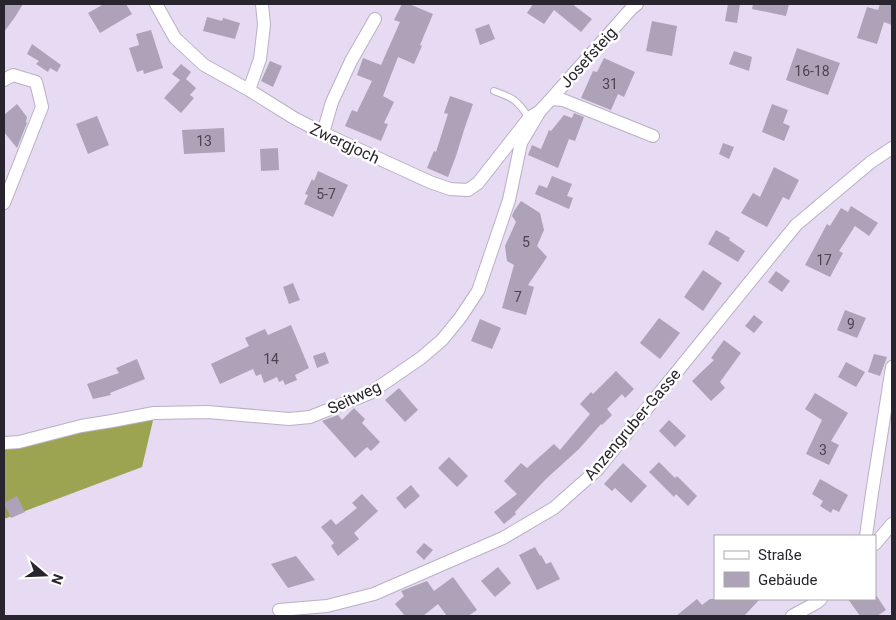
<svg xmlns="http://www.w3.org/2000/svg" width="896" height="620" viewBox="0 0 896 620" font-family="Roboto,sans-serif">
	<rect width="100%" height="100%" fill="#e6dbf2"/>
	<path fill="#9ca451" d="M155,412L142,467L4,519V442Z"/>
	<path fill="#ada2b8" d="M4,4H23L15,17L4,32Z
		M104,4H126L132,14L100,33L88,13Z
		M402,4H409L433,14L420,45L422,46L414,64L398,57L383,96L394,102L384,123L388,124L381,141L345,126L352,110L357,112L372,81L357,75L363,58L381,65L400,22L394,20Z
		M533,4H572L592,19L581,32L554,10L544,24L527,13Z
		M728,4H740L737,23L725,21Z
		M753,4H789L786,16L752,9Z
		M880,4H892V25L884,22L877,44L857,38L867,7L878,10Z
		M207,17L222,21L223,18L240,23L235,39L203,31Z
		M652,21L677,26L672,56L646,51Z
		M489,24L495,39L480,45L475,29Z
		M151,30L163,68L144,74L143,70L137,72L129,48L139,45L136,34Z
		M32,44L61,65L57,72L50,68L48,72L36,64L39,61L27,54Z
		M797,48L840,63L828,95L786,80Z
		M734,51L752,57L749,71L729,64Z
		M604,58L635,72L624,97L618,94L611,110L581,98L593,71L597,72Z
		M270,61L282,66L273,87L261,81Z
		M181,64L191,72L186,79L196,88L190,95L194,98L181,113L164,98L180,80L172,74Z
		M450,96L473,104L464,130L456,156L448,177L427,168L434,151L436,152L448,114L444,113Z
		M17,104L27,117L26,122L27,123L17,148L4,132V115Z
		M772,104L788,110L783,123L790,126L784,141L762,132Z
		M574,113L584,117L575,141L569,139L558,168L528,155L532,145L541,149L549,130L551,131L564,115L572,118Z
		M97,116L109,145L88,154L76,124Z
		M224,128L225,152L184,154L182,130Z
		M723,143L734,147L729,159L719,154Z
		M278,148L279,170L261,171L260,149Z
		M774,167L799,180L789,200L783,197L767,227L741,213L753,193L760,197Z
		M318,171L348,185L333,217L304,204L308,195L305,194L312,179L314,181Z
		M552,176L572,184L567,196L573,198L569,209L535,194L539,185L547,188Z
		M521,201L540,213L544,230L537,246L547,257L528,285L534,287L526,315L502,308L514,265L507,261L505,246L516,222L512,216L514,211Z
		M851,206L878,223L869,236L855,226L839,251L843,253L830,277L805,265L827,224L830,226L841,208L848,212Z
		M716,230L730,238L729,240L745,251L738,262L708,244Z
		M703,270L722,283L703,311L684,297Z
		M776,271L790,281L782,292L768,282Z
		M293,283L300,300L289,304L283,287Z
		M845,310L866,318L857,338L837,330Z
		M754,315L763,322L754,333L745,326Z
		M659,318L680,333L660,359L640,343Z
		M480,319L501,328L492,349L471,341Z
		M291,325L309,368L295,375L297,380L285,385L283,380L279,382L277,377L264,383L261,374L256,376L253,369L220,384L211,364L249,346L245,338L265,329L268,335Z
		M724,340L741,353L720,382L725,388L711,401L692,381L714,360L711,358Z
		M325,352L329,363L317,368L313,356Z
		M874,354L887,357L880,376L868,372Z
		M137,359L145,379L110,393L111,395L93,399L87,384L119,373L116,368Z
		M846,362L865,372L856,387L838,377Z
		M616,371L634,389L625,398L622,394L607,409L612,415L602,425L601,424L579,449L546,479L515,512L516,514L504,524L494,512L517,494L504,481L521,463L527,468L554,444L560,450L590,414L580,404L591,392L593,394Z
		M399,388L418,410L405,422L385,400Z
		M815,393L848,413L831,441L839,445L829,465L806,454L822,420L805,409Z
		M354,408L365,419L362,423L380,442L371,451L367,447L355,458L322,421L338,415L342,420Z
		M669,420L686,436L675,447L659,431Z
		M449,457L468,476L457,487L438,468Z
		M659,462L675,478L677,476L697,496L688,506L676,494L674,497L649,472Z
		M623,463L647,486L631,503L615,488L612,491L604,484Z
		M820,479L848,495L839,512L833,509L831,513L820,506L823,501L812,494Z
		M411,485L420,496L405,509L396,498Z
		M362,494L378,511L354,533L359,539L338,556L331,546L334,543L321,527L331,519L336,525L357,508L352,503Z
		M17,496L25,512L11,518L4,503Z
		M424,543L433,550L424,560L416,552Z
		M535,547L540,556L541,555L546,564L551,562L560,579L537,590L519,555Z
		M296,556L315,580L288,588L271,564Z
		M498,567L511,583L495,597L481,581Z
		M453,577L477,610L468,616H447L438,604L423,616H405L395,604L404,596L401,591L427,581L434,591Z
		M876,595L886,610L877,616H860L848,599H875V596Z
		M697,599L702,605L710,599H760L744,616H676Z"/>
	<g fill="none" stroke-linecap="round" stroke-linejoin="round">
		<g stroke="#baafc5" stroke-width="8">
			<path id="service" d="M494,91C514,98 518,101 529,118"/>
		</g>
		<g stroke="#baafc5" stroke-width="14">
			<path id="minor" d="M156,4L175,38L204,65L249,90L294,118L323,133L430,182L450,189L468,190L478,183L529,118L540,111L551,99L631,9L637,4
				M4,80L13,75L36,82L42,107L4,203
				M249,90L260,59L264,25L262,4
				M551,99L563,100L653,136
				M323,133L332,102L351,61L375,19
				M4,443L19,442L81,426L112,421L154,413L208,412L289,419L310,417L370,393L421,358L442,340L460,318L478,291L509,200L521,143L540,111
				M866,536L872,493L892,367
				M875,544L892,524
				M279,610L327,606L374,594L503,538L554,508L597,470L796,225L871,162L892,148
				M792,616L816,603L821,599"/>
		</g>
		<use href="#service" stroke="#fff" stroke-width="6"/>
		<use href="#minor" stroke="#fff" stroke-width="12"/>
	</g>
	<g text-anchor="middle" stroke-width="5" stroke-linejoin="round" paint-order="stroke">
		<g font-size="14" fill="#4a4450">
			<text x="812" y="76">16-18</text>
			<text x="610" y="89">31</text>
			<text x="204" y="146">13</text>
			<text x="326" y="199">5-7</text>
			<text x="526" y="247">5</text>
			<text x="824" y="265">17</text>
			<text x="518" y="302">7</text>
			<text x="851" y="329">9</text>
			<text x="271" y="364">14</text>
			<text x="823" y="455">3</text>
		</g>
		<g font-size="16" fill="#29252e" stroke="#fff">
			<text transform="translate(588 57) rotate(-48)" y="6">Josefsteig</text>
			<text transform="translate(345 143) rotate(25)" y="6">Zwergjoch</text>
			<text transform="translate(354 397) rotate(-25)" y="6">Seitweg</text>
			<text transform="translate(632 424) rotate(-50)" y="6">Anzengruber-Gasse</text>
		</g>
	</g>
	<rect width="896" height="620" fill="none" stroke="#29252e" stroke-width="10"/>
	<rect x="714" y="535" width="162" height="65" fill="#ffffff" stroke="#a9a8ab"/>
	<rect x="724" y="551" width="25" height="8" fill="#ffffff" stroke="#a9a8ab"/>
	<text x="758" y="560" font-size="15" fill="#29252e">Straße</text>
	<rect x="724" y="572" width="25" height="15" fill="#ada2b8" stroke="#a9a8ab"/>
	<text x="758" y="585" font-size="15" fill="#29252e">Gebäude</text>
	<g transform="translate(45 575) rotate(109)" stroke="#ffffff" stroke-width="4" paint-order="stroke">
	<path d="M0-4L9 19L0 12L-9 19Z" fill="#29252e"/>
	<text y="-8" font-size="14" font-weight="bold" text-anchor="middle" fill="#29252e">N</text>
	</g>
</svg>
